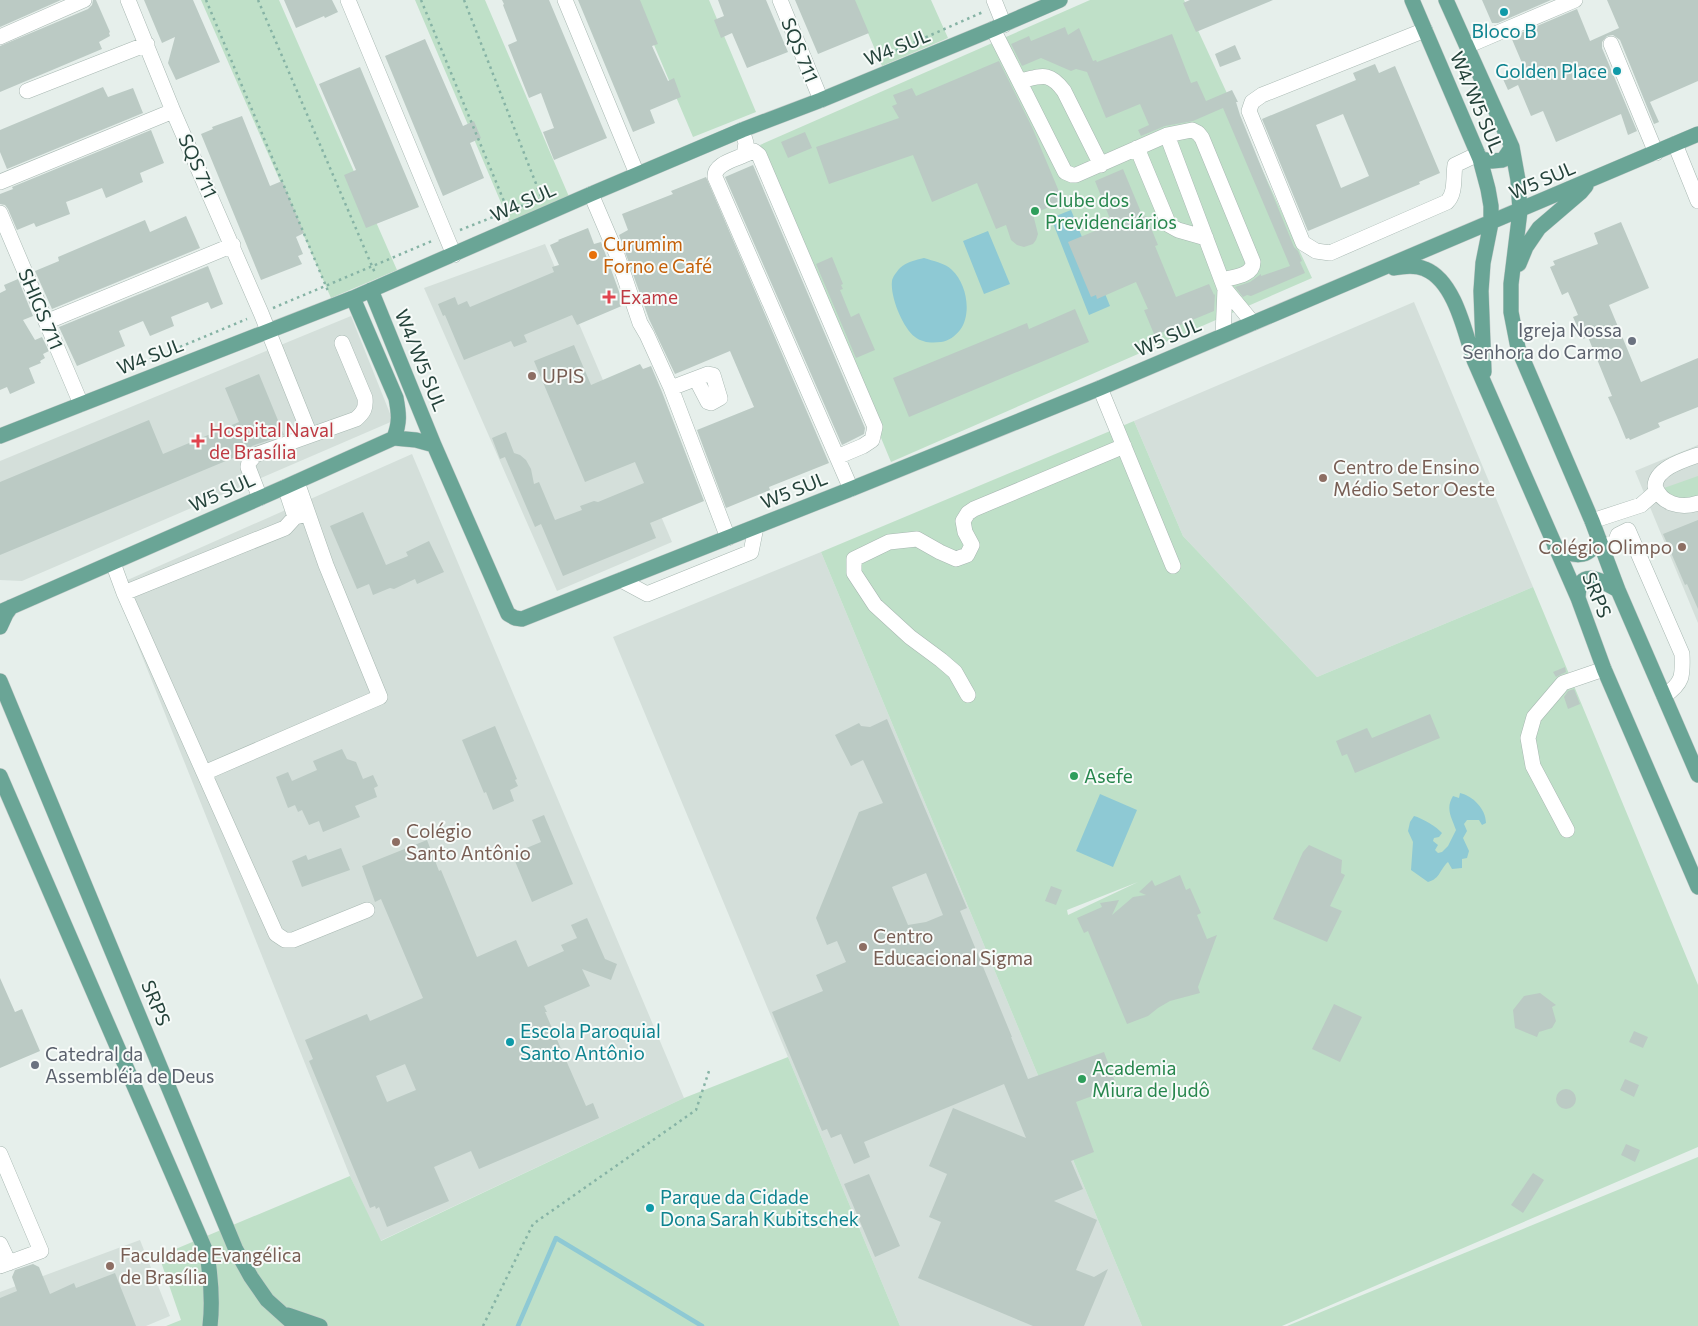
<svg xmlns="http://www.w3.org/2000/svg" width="1698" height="1326" viewBox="0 0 1698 1326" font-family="Commissioner,sans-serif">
	<rect width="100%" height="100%" fill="#e6efeb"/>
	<path fill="#d4dfda" d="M545,244L672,542L557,591L424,288Z
		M1414,302L1533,587L1317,677L1183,536L1134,421Z
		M351,316L393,421L22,581L0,580V461Z
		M1698,445V623L1635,471Z
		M412,454L684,1098L380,1241L350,1176L114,586Z
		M821,552L1142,1326H900L613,637Z
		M140,1240L170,1316L146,1326H0V1292Z"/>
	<path fill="#bfe0c8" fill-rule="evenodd" d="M201,0H279L397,270L331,298Z
		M415,0H485L570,199L510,224Z
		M635,0H709L756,112L693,137Z
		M854,0H931L948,38L882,66Z
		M1090,0H1184L1312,278L891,462L760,145Z
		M1134,421L1183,536L1317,677L1533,587L1698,985V1147L1282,1326H1142L821,552ZM1138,882L1068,915L1067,910Z
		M1698,476V498L1673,500L1664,488Z
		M788,1057L900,1326H166L181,1320L159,1256L350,1176L381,1241L684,1098Z
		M1698,1157V1326H1287Z"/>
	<path fill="#8ec9d4" d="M1071,210L1110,306L1089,315L1051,218Z
		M988,231L1010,284L984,294L963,241Z
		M924,258C933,261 945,263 952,270C967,284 972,314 960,330C955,336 949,341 941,342C932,343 923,343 915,337C903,328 890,297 892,281C892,278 897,271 900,268C906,262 916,260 924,258Z
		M1460,793C1473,796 1486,809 1486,823L1482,825L1479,820H1467L1464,824L1467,831L1463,838L1469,851L1467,858L1462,859V868L1452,869L1448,862C1440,869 1440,879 1428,882L1411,870L1413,842L1408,831L1410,822L1414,816C1422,818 1437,827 1442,833L1439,837L1434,838L1433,841L1438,845L1435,850L1438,853L1442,852L1448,846L1456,830C1452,818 1445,809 1453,796L1459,798Z
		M1100,794L1137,810L1113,867L1076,851Z"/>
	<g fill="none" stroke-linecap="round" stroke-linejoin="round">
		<path stroke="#8ec9d4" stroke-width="4.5" d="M518,1326L556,1238L702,1326"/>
	</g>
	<path fill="#bbcac4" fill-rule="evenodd" d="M0,0H61L0,27Z
		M93,0H96L110,32L109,33L110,36L99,42L102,49L0,92V46L88,9L92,5Z
		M144,0H193L220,62L176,80L168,63L175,37L162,43Z
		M284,0H332L338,12L325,18L324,16L296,28Z
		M502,0H549L607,138L554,160L543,132L554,128L541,93L529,98L508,45L517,41L503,5L504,4Z
		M578,0H640L658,44L652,46L668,81L674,78L681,97L650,110L655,123L633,132Z
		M718,0H766L788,52L747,68L732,33L721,38L714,20L724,16Z
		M795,0H855L869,33L818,54Z
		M1190,0H1273L1196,32L1183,3Z
		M1482,0H1551L1498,23H1492Z
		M1607,0H1698V81L1650,102L1659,122L1654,124L1620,40L1613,35L1607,36L1602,42V48L1637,131L1628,135L1621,114L1556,142L1543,111L1531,116L1518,85L1508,90L1503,79L1525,70L1511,37L1577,9L1590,41L1619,28Z
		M1065,27L1068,35L1079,28L1093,61L1096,60L1097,62L1172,34L1191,83L1197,81L1206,101L1232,90L1238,102H1236L1240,115L1294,247L1298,251L1302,261L1300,262L1305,273L1251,296L1247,295L1243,297L1235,287L1250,282L1261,274V276L1290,266L1223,108L1193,121L1165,126L1141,136L1138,130L1149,125L1140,104L1106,118L1087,72L1076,69L1071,71L1041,58L1022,66L1011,44L1029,36L1031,41Z
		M425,39L463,126L474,121L481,138L470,143L484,178L443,196L385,56Z
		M1235,45L1241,59L1220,67L1215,54Z
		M999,61L1032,127L1063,201L1033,214L1038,234L1036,240L1033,244L1024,247L1017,245L1011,240L1006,225L996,229L977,183L932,202L913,155L829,184L816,147L899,118L892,106L897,104L893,95L912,88L916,96Z
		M1375,64L1379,73L1395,66L1440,173L1419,182L1420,184L1308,231L1262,119L1356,80L1353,73ZM1343,114L1369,176L1341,188L1316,125Z
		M360,67L419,207L366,228L344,175L356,170L319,84Z
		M103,87L108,97L133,88L143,113L7,169L0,152V130Z
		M242,116L270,186L282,181L304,233L296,237L303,254L298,256L302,264L261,280L201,134L213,129L212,127Z
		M151,130L164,163L140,173L143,182L106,198L102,188L77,198L66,202L70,214L36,227L34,223L17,230L8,209L5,205L0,204V194L13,189L12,187Z
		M805,132L812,148L788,158L781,142Z
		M753,165L865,428L864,434L842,445L725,177Z
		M1123,169L1143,217L1146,216L1158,245L1155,246L1176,297L1209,284L1214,295L1215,294L1214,311L1156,335L1154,334L1144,310L1148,309L1136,282L1097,299L1096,295L1091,297L1068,242L1112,224L1095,181Z
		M706,177L829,463L769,487L770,490L726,508L697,430L754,407L730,351L675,374L649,319L619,235L628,230L622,214L673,194L671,191Z
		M186,216L200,248L52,309L35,271L59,261L58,257L145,220L150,232Z
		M1621,222L1649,288L1609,305L1641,382L1698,358V407L1658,423L1660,427L1658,428L1630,440L1629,438L1626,439L1617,417L1608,397L1612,396L1588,337L1583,339L1573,317L1578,315L1568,292L1562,295L1550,267L1555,265L1553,261L1598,244L1594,233Z
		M588,228L594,244L601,242L624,305L577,325L572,315L524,335L527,342L514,347L511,341L464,360L445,315L443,316L438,304L455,297L458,305L467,301L470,307L554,272L552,267L559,265L550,245L559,241L558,240Z
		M832,257L843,284L841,285L843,289L840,290L851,317L859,313L875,350L856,358L816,264Z
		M208,266L223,304L211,309L208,302L171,317L174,326L150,336L143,321L119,331L125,346L77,366L59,327Z
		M18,279L33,316L23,320L35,340L42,337L49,351L43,354L45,358L40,361L41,363L29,368L35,383L10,394L7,387L0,390V293L6,290L4,285Z
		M1075,309L1089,342L909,417L893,378L1027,323L1029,329Z
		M574,345L591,385L640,364L643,369L651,366L662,392L704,501L650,523L656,538L563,576L541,524L535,527L505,457L500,459L492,438L506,432L514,453L520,455L526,460L531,469L534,484L539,482L555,520L582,510L580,506L594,501L598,502L644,483L635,462L585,482L534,361Z
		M259,374L284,435L252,446L245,453L0,555V482L149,420L163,454L239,422L225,388Z
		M363,512L386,565L408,556L406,552L429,541L444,572L417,584L415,579L394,589L390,588L373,595L369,584L357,589L330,526Z
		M1698,520V609L1687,584L1685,585L1663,534Z
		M1565,667L1566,672L1556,677L1553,672Z
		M1574,689L1580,704L1568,709L1564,697L1568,691Z
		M1430,714L1440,738L1355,773L1347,754L1342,756L1336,741L1367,728L1372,738Z
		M887,719L967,908L960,911L1012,1037H1011L1028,1079L1104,1052L1117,1087L1076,1102L1094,1152L1071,1161L1083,1189L1054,1201L1097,1220L1076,1270L1094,1277L1108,1269L1084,1326H1033L918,1278L941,1222L929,1217L947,1174L929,1166L953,1108L1026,1138L1004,1084L864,1142L870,1157L854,1164L841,1134L831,1138L827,1129L822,1131L772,1012L823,991L816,975L846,962L837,941L827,945L816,918L859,812L883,803L863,760L851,766L835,735L859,723L861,726L870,727ZM926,873L943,915L926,922L908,925L892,887Z
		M495,726L517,779L515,780L518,786L510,790L514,801L493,810L486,792L484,793L462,740Z
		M342,749L347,759L356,762L363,779L373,775L378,786L374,788L377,797L355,806L360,817L323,832L319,821L309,825L302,810L298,812L295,805L288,808L276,777L288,772L292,781L317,770L313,761Z
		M544,815L573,884L532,902L512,854L541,842L532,820Z
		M427,840L439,871L441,870L477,957L516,940L528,967L564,951L561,945L577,938L571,925L587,918L605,959L617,964L611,980L582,969L590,986L544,1006L547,1012H545L586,1106L593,1103L599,1118L479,1169L471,1151L434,1167L449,1201L387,1227L379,1207L376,1209L375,1206L370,1208L309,1061L313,1059L305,1040L367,1014L370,1021L423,998L381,899L375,902L362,866ZM405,1064L416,1090L387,1102L376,1076Z
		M1309,845L1342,860L1341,873L1345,875L1330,906L1342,911L1327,942L1273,919L1303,852Z
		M341,848L350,870L302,887L292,861L306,855L308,860Z
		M1180,875L1186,890L1190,888L1201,913L1197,915L1207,939L1217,935L1198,987L1200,993L1170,1001L1158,1008L1148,1016L1127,1024L1088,931L1084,933L1077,918L1102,907L1100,903L1119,900L1112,915L1133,897L1146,895L1139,892L1152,880L1155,886Z
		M1051,886L1062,890L1056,905L1045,901Z
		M0,978L15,1012L22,1009L40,1051L0,1068Z
		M1540,993L1556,1005L1552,1007L1556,1021L1552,1028L1539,1032L1537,1037L1515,1028L1513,1010L1524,996Z
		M1334,1004L1362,1017L1340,1062L1312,1049Z
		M1634,1031L1648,1037L1643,1048L1629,1042Z
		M1625,1079L1639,1085L1634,1097L1620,1090Z
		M1556 1099a10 10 0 1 1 20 0a10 10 0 1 1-20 0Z
		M1626,1144L1640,1150L1635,1162L1621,1155Z
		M1533,1173L1544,1180L1523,1213L1511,1205Z
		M869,1174L900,1246L875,1257L844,1184Z
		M33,1264L39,1267L50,1294L74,1283L76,1288L115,1273L136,1326H0V1298L17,1291L12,1277L15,1270Z"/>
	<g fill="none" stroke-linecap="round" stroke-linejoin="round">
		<g stroke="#a8b8b2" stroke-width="16">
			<path id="minor" d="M128,0L173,111L261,313L310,435
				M348,0L454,255
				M565,0L637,174
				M780,0L821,100
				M994,0L1004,25
				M993,29L1065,172L1072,175H1076L1167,135L1192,130L1198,133L1202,138L1253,262C1253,276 1233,277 1222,280
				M1425,30L1262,95L1252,102L1249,111L1303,243L1316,251L1330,253L1447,202C1456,193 1453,177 1455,165L1478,154
				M0,37L84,0
				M1611,44L1656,153
				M1467,46L1575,0
				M1020,81C1042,76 1049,71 1064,91L1101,165
				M27,91L147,44
				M742,130L746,143L744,155C734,160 714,164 715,177L851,489
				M1167,135L1225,289L1253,323
				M1675,144L1698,201
				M1137,148L1169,225L1178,230L1206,238
				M744,155L754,151L759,155L875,427L872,440L863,446L837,457
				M0,182L173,111
				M591,194L617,255L640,323L647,335L671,388L708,374L713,375L720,398L711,403L708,402L696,379
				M0,213L81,404
				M46,322L233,245
				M1223,335L1225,289
				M671,388L728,538
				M1100,388L1173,566
				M1698,455C1684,460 1656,468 1655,486C1661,504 1681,509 1698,503
				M285,487L295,517
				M260,498L248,467L249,462L255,455L356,419C364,412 366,408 365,398L342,343
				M1592,521L1641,505L1657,491
				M1602,546L1615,543L1618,535L1628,530L1682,654C1683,676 1683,683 1664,696
				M113,563L124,593L204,773L380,697L326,565L297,482
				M621,580L647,594L751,552L756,527
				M124,593L285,528L295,517L308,514
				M968,695L955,672L941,660L910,637L875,605L854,573V559L889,542L917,539L940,552L956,559L967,555L972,545L965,532L963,521L968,513L974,509L1124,446
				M204,773L276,934L285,940H293L367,910
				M1567,830L1533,766L1528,738L1534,717L1563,683L1604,669
				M0,1154L41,1251L0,1266
				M0,1244L9,1263"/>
		</g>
		<g stroke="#c2cac8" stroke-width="16">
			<path id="major" d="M1412,0L1480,159L1488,189L1491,206V223L1483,263L1481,291L1484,372
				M1446,0L1512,147L1518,180L1520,211L1511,284V312L1518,348L1592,521L1618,590L1698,775
				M1480,159L1492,161L1503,160L1512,147
				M1519,264L1526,247L1539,228L1581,192L1586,186
				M1394,268C1404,266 1416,265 1425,269C1455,281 1465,333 1474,360L1578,598L1604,669L1698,887
				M371,290L434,445L508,614L515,618L522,619L851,489L1100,388L1698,134
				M353,298L396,398C399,414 400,422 394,438
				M0,436L353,298L591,194L742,130L821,100L993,29L1060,0
				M1555,547C1573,557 1588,560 1599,539
				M1578,598C1579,566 1600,580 1618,590
				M0,612L285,487L394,438L416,440L434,445
				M0,627L6,614L11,607
				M0,681L236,1250L251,1277L267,1300L296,1326
				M0,776L207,1254C211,1279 213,1301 210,1326
				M288,1315L320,1326"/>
		</g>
		<path stroke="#86b3a5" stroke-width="2.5" stroke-dasharray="2.5 4" stroke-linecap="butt" d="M206,0L328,291
			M258,0L375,273
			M421,0L508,211
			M464,0L542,199
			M872,61L983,12
			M460,230L539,199
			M273,308L432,241
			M144,362L247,319
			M483,1326L533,1224L696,1110L709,1071"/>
		<use href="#minor" stroke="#fff" stroke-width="15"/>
		<use href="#major" stroke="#6aa596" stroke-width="15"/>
	</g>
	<g fill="#0f9aa8" stroke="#f7fbf9" stroke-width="2">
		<circle cx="1504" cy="12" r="5"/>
		<circle cx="1617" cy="71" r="5"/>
		<circle cx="510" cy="1042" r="5"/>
		<circle cx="650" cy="1208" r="5"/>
	</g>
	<g fill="#2e9e5b" stroke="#f7fbf9" stroke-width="2">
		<circle cx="1035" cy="211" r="5"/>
		<circle cx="1074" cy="776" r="5"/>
		<circle cx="1082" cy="1079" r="5"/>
	</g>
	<circle fill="#e8710a" stroke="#f7fbf9" stroke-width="2" cx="593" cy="255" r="5"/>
	<g fill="#e0444e" stroke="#f7fbf9" stroke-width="2">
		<path d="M606.5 289.5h5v5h5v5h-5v5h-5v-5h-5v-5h5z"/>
		<path d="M195.5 433.5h5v5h5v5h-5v5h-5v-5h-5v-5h5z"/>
	</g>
	<g fill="#6b7280" stroke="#f7fbf9" stroke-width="2">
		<circle cx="1632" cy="341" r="5"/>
		<circle cx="35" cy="1065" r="5"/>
	</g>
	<g fill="#8d6e63" stroke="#f7fbf9" stroke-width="2">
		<circle cx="532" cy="376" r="5"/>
		<circle cx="1323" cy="478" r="5"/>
		<circle cx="1682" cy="547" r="5"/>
		<circle cx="396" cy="842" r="5"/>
		<circle cx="863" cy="947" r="5"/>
		<circle cx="110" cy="1266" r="5"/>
	</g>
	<g text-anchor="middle" stroke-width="4" stroke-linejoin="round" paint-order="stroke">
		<g font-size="19" fill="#0d838f" stroke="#f7fbf9" text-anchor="start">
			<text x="1504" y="38" text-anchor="middle">Bloco B</text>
			<text x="1607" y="78" text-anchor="end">Golden Place</text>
			<text x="520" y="1038">Escola Paroquial<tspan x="520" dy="22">Santo Antônio</tspan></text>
			<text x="660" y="1204">Parque da Cidade<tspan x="660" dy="22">Dona Sarah Kubitschek</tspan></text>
		</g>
		<g font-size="19" fill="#24423a" stroke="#f7fbf9">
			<text transform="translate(897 47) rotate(-22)" y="7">W4 SUL</text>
			<text transform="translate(800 50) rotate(68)" y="7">SQS 711</text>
			<text transform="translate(1477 102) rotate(67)" y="7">W4/W5 SUL</text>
			<text transform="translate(198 166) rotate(66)" y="7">SQS 711</text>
			<text transform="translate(1542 180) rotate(-23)" y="7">W5 SUL</text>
			<text transform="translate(523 202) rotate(-24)" y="7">W4 SUL</text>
			<text transform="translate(41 309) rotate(67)" y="7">SHIGS 711</text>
			<text transform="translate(1168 337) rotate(-23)" y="7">W5 SUL</text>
			<text transform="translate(150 356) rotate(-21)" y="7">W4 SUL</text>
			<text transform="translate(421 360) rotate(68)" y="7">W4/W5 SUL</text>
			<text transform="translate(794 490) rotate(-22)" y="7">W5 SUL</text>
			<text transform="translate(222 492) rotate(-24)" y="7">W5 SUL</text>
			<text transform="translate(1597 595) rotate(68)" y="7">SRPS</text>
			<text transform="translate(156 1003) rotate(68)" y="7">SRPS</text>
		</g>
		<g font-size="19" fill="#27864d" stroke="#f7fbf9" text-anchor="start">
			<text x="1045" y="207">Clube dos<tspan x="1045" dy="22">Previdenciários</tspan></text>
			<text x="1084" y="783">Asefe</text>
			<text x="1092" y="1075">Academia<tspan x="1092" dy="22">Miura de Judô</tspan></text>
		</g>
		<g font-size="19" fill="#c56008" stroke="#f7fbf9" text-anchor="start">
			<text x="603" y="251">Curumim<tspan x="603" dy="22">Forno e Café</tspan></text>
		</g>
		<g font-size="19" fill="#be3a42" stroke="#f7fbf9" text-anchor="start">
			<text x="620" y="304">Exame</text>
			<text x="209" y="437">Hospital Naval<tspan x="209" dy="22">de Brasília</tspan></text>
		</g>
		<g font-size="19" fill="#5b616d" stroke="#f7fbf9" text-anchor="end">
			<text x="1622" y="337">Igreja Nossa<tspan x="1622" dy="22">Senhora do Carmo</tspan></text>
			<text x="45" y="1061" text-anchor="start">Catedral da<tspan x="45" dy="22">Assembléia de Deus</tspan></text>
		</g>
		<g font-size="19" fill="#785e54" stroke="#f7fbf9" text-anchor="start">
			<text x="542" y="383">UPIS</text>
			<text x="1333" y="474">Centro de Ensino<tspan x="1333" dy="22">Médio Setor Oeste</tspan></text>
			<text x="1672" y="554" text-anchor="end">Colégio Olimpo</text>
			<text x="406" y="838">Colégio<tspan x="406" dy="22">Santo Antônio</tspan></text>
			<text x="873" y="943">Centro<tspan x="873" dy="22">Educacional Sigma</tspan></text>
			<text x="120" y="1262">Faculdade Evangélica<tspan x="120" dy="22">de Brasília</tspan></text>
		</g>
	</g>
</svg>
